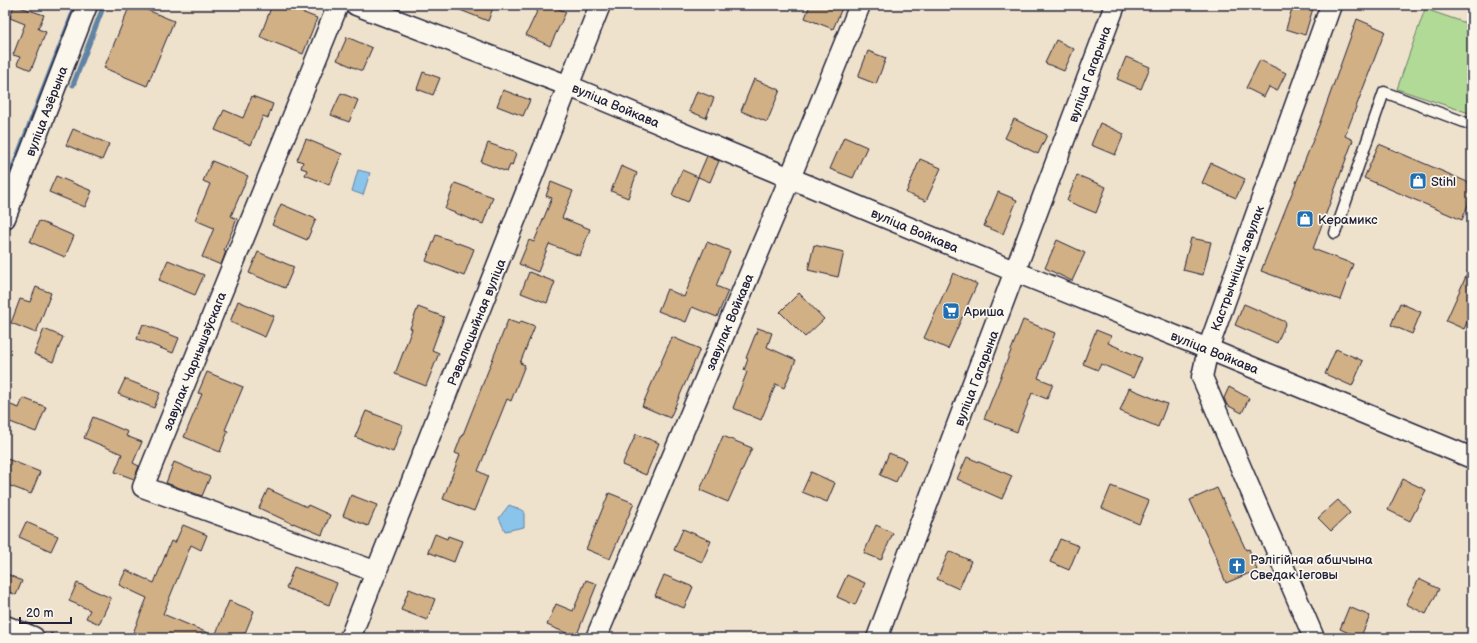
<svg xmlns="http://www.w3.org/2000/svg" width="1477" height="643" viewBox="0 0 1477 643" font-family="'Balsamiq Sans',sans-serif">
	<rect width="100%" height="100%" fill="#efe2cd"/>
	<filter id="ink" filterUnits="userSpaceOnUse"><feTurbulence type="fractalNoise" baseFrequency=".025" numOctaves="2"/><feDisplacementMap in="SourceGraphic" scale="8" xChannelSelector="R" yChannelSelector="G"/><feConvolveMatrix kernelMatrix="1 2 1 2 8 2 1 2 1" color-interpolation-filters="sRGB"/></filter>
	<g filter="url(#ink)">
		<path fill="#b1da97" stroke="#6a7e69" d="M1425,9L1472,25V114L1397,89Z"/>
		<path fill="#8bc4ea" stroke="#6183a4" d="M358,170L370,173L363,195L352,191Z
			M509,505L524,511V527L505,531L499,518Z"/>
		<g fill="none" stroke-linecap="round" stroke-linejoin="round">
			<path stroke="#6183a4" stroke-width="5" d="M73,85L104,5
				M5,188L76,5"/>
		</g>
		<path fill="#d2b085" stroke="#22223b" d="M14,5L44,15L38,29L46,32L31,70L17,64L20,57L13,55L25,24L10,18Z
			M130,5H135L174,21L147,86L104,68Z
			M272,5H283L317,18L303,54L260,37Z
			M451,5H494L488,21L450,6Z
			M540,5H550L566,12L550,46L526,35Z
			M810,5H834L842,8L833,29L805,18Z
			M1293,5H1314L1305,35L1286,29Z
			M1357,19L1385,31L1345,136L1353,140L1313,249L1353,264L1340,300L1261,271L1319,125Z
			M347,37L372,48L362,71L337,60Z
			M1056,40L1074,49L1064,71L1045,63Z
			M868,51L886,58L876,84L858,77Z
			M1126,57L1150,67L1141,89L1117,79Z
			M1260,60L1286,73L1277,91L1269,87L1264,97L1246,88Z
			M423,72L440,78L433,95L417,89Z
			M754,79L780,90L767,122L741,111Z
			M503,90L530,100L523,116L497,106Z
			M697,91L714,98L706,118L689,111Z
			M341,93L358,100L349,122L331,115Z
			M252,96L273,104L268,118L263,116L251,145L215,130L224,110L243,118Z
			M1014,119L1047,135L1038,154L1005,138Z
			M1100,123L1124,134L1115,155L1091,145Z
			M73,129L109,144L102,160L66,145Z
			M844,137L867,147L853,178L830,169Z
			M306,139L342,154L329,185L305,175L307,170L301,168L303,162L297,160Z
			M488,143L516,153L512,166L510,165L507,172L481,162Z
			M1379,144L1472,184V195L1462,220L1364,178Z
			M707,156L719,161L710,182L698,177Z
			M920,159L941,168L926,201L906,193Z
			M212,161L248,176L231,216L237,219L224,250L226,251L221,265L202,257L214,228L195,220L210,184L203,181Z
			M1211,163L1245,179L1236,198L1202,183Z
			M621,166L637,173L628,198L611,191Z
			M682,170L698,177L688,202L672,195Z
			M1077,175L1106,187L1096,213L1067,201Z
			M56,176L92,191L85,207L49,192Z
			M551,182L573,191L562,218L590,229L580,256L549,244L538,272L519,264L529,240L534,242L552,198L546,196Z
			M455,183L493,197L483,224L445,209Z
			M998,192L1017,200L1003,234L984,226Z
			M281,204L316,219L307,240L272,225Z
			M39,221L74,236L65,257L30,242Z
			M436,235L474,249L464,276L426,261Z
			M1191,238L1211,242L1203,275L1183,270Z
			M1057,240L1085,253L1072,281L1045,268Z
			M707,242L730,251L716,286L728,291L717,317L692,307L686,322L658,311L667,289L684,297Z
			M814,245L844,252L838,277L808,270Z
			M258,252L294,267L285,288L249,273Z
			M168,260L204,275L195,295L159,280Z
			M1472,263V311L1464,329L1446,321Z
			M529,272L555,282L547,303L521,293Z
			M953,273L977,284L948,349L924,338Z
			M36,287L51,293L36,333L11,323L20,299L30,302Z
			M799,293L824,319L805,337L780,312Z
			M238,301L274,316L265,337L230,322Z
			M1400,303L1421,312L1412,334L1391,325Z
			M1244,304L1286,322L1277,343L1235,325Z
			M418,307L444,317L432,350L439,353L426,386L395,374L412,329L410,328Z
			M508,320L519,324L521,321L535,326L520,363L525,365L511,401L507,399L478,471L488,476L474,511L443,499L460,455L455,453L461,437H462Z
			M1023,320L1055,333L1038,378L1053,384L1047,399L1032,393L1017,432L984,419Z
			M143,324L179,338L173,353L137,339Z
			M758,328L772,333L767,347L796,360L784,388L776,384L761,420L733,408L747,372L744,370L748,359L746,358Z
			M44,329L63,337L53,362L34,354Z
			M1096,330L1111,336L1108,343L1142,358L1133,378L1101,364L1098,370L1083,364Z
			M672,337L700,349L670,418L642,406Z
			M1336,349L1363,361L1352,386L1325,374Z
			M207,372L243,387L225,430L228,431L220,452L184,437L202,394L198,393Z
			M125,379L160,393L154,408L118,394Z
			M1229,387L1249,398L1242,413L1227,405L1224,398Z
			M1129,388L1167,404L1158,427L1120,411Z
			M23,398L46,407L36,432L5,420V403L19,408Z
			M366,411L403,425L393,452L355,437Z
			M93,417L128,432L126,436L142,442L133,463L139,466L134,479L115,472L122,454L84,438Z
			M636,434L659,443L646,475L622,465Z
			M723,436L752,448L728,502L700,490Z
			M889,453L906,460L896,482L880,475Z
			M967,457L1012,476L1002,499L957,479Z
			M5,458L40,472L31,494L5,484Z
			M174,462L210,477L202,496L166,483Z
			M811,472L835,483L827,502L802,492Z
			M1403,479L1426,490L1410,521L1388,510Z
			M1111,486L1149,501L1139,524L1102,508Z
			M1217,488L1246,550L1249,549L1257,570L1226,583L1217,561H1218L1190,500Z
			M268,489L307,507L308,505L330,515L322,535L293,523V524L259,508Z
			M609,493L634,503L610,559L586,549Z
			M351,495L377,505L368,526L343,516Z
			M1338,500L1350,513L1331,531L1318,518Z
			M26,522L58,536L51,551L19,537Z
			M183,525L207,535L201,550L191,545L163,614L215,636L229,601L254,611L243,638H131L147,598L119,585L126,570L154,583L171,541L175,543Z
			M876,525L893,533L881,560L864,553Z
			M683,529L711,541L702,562L674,550Z
			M435,534L447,539L448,536L462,541L454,562L428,552Z
			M1060,539L1079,546L1069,570L1050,562Z
			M949,551L971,561L959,589L937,579Z
			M294,567L337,583L329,605L286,588Z
			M5,573L22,581L16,595L5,590Z
			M664,575L693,587L684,608L655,596Z
			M847,575L865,583L855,605L837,597Z
			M1419,579L1439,589L1426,614L1406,604Z
			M586,580L597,584L576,637L547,625L556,604L573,611Z
			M77,583L111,598L99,624L86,618L90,610L69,601Z
			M409,589L435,599L427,620L401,610Z
			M1349,607L1370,616L1360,638L1340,629Z"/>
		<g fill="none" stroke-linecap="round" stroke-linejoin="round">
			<g stroke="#22223b" stroke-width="13">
				<path id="lane" d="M1335,233L1384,92L1472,125"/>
			</g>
			<g stroke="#22223b" stroke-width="23">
				<path id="street" d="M338,5L143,487L377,572
					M356,5L569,86L1016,272L1208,349L1472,458
					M5,218L87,5
					M350,638L600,5
					M596,638L790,178L860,5
					M877,638L1115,5
					M1314,638L1202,377L1208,349L1331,5"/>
			</g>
			<g stroke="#22223b" stroke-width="25">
				<path id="secondary" d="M5,627L33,638"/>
			</g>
			<path stroke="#22223b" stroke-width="2.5" stroke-dasharray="3 3" stroke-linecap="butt" d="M50,634L61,638"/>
			<use href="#lane" stroke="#fbf7ec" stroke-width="10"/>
			<use href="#street" stroke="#fbf7ec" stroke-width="20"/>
			<use href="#secondary" stroke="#fbf7ec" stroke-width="22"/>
		</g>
	</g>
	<defs>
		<g id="shop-square" transform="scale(0.9)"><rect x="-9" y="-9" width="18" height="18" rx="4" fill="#1f6fb2" stroke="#fbf7ec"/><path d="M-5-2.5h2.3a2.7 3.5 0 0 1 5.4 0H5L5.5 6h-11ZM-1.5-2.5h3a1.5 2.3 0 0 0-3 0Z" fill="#fff"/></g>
		<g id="supermarket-square" transform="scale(0.9)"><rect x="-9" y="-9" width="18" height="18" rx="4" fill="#1f6fb2" stroke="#fbf7ec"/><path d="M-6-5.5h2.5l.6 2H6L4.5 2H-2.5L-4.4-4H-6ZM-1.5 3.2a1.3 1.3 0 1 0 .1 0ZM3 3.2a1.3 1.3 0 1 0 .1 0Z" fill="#fff"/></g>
		<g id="church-square" transform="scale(0.9)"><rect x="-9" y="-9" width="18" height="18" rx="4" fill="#1f6fb2" stroke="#fbf7ec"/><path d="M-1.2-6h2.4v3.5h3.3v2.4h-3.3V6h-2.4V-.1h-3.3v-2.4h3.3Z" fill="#fff"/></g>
	</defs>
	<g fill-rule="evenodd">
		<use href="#shop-square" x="1418" y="181"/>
		<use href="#shop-square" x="1305" y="219"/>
		<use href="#supermarket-square" x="951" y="311"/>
		<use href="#church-square" x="1237" y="566"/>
	</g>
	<g text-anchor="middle" stroke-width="3.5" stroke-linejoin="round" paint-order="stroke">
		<g font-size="13" fill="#22223b" stroke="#fbf7ec">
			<text transform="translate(1089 74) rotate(-70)" y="5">вуліца Гагарына</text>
			<text transform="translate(616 105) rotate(23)" y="5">вуліца Войкава</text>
			<text transform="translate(46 111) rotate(-69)" y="5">вуліца Азёрына</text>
			<text transform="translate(915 230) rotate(23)" y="5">вуліца Войкава</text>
			<text transform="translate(1237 268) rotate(-70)" y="5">Кастрычніцкі завулак</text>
			<text transform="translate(476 322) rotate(-68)" y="5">Рэвалюцыйная вуліца</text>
			<text transform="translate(729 322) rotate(-67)" y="5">завулак Войкава</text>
			<text transform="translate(1215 352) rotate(22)" y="5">вуліца Войкава</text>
			<text transform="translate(194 361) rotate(-68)" y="5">завулак Чарнышэўскага</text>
			<text transform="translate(976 378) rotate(-69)" y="5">вуліца Гагарына</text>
		</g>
		<g font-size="13" fill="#22223b" stroke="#fbf7ec" text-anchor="start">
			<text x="1431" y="186">Stihl</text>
			<text x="1318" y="224">Керамикс</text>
			<text x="964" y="316">Ариша</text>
			<text x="1250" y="564">Рэлігійная абшчына<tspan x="1250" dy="15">Сведак Iеговы</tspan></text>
		</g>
	</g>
	<rect width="1477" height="643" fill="none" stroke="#fbf7ec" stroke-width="20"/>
	<rect x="10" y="10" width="1457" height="623" fill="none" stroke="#22223b" stroke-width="1.5" filter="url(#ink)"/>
	<path d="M20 617v6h51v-6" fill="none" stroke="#22223b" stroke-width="2"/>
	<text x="26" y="617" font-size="12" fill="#22223b" stroke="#fbf7ec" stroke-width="3" paint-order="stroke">20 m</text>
</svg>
